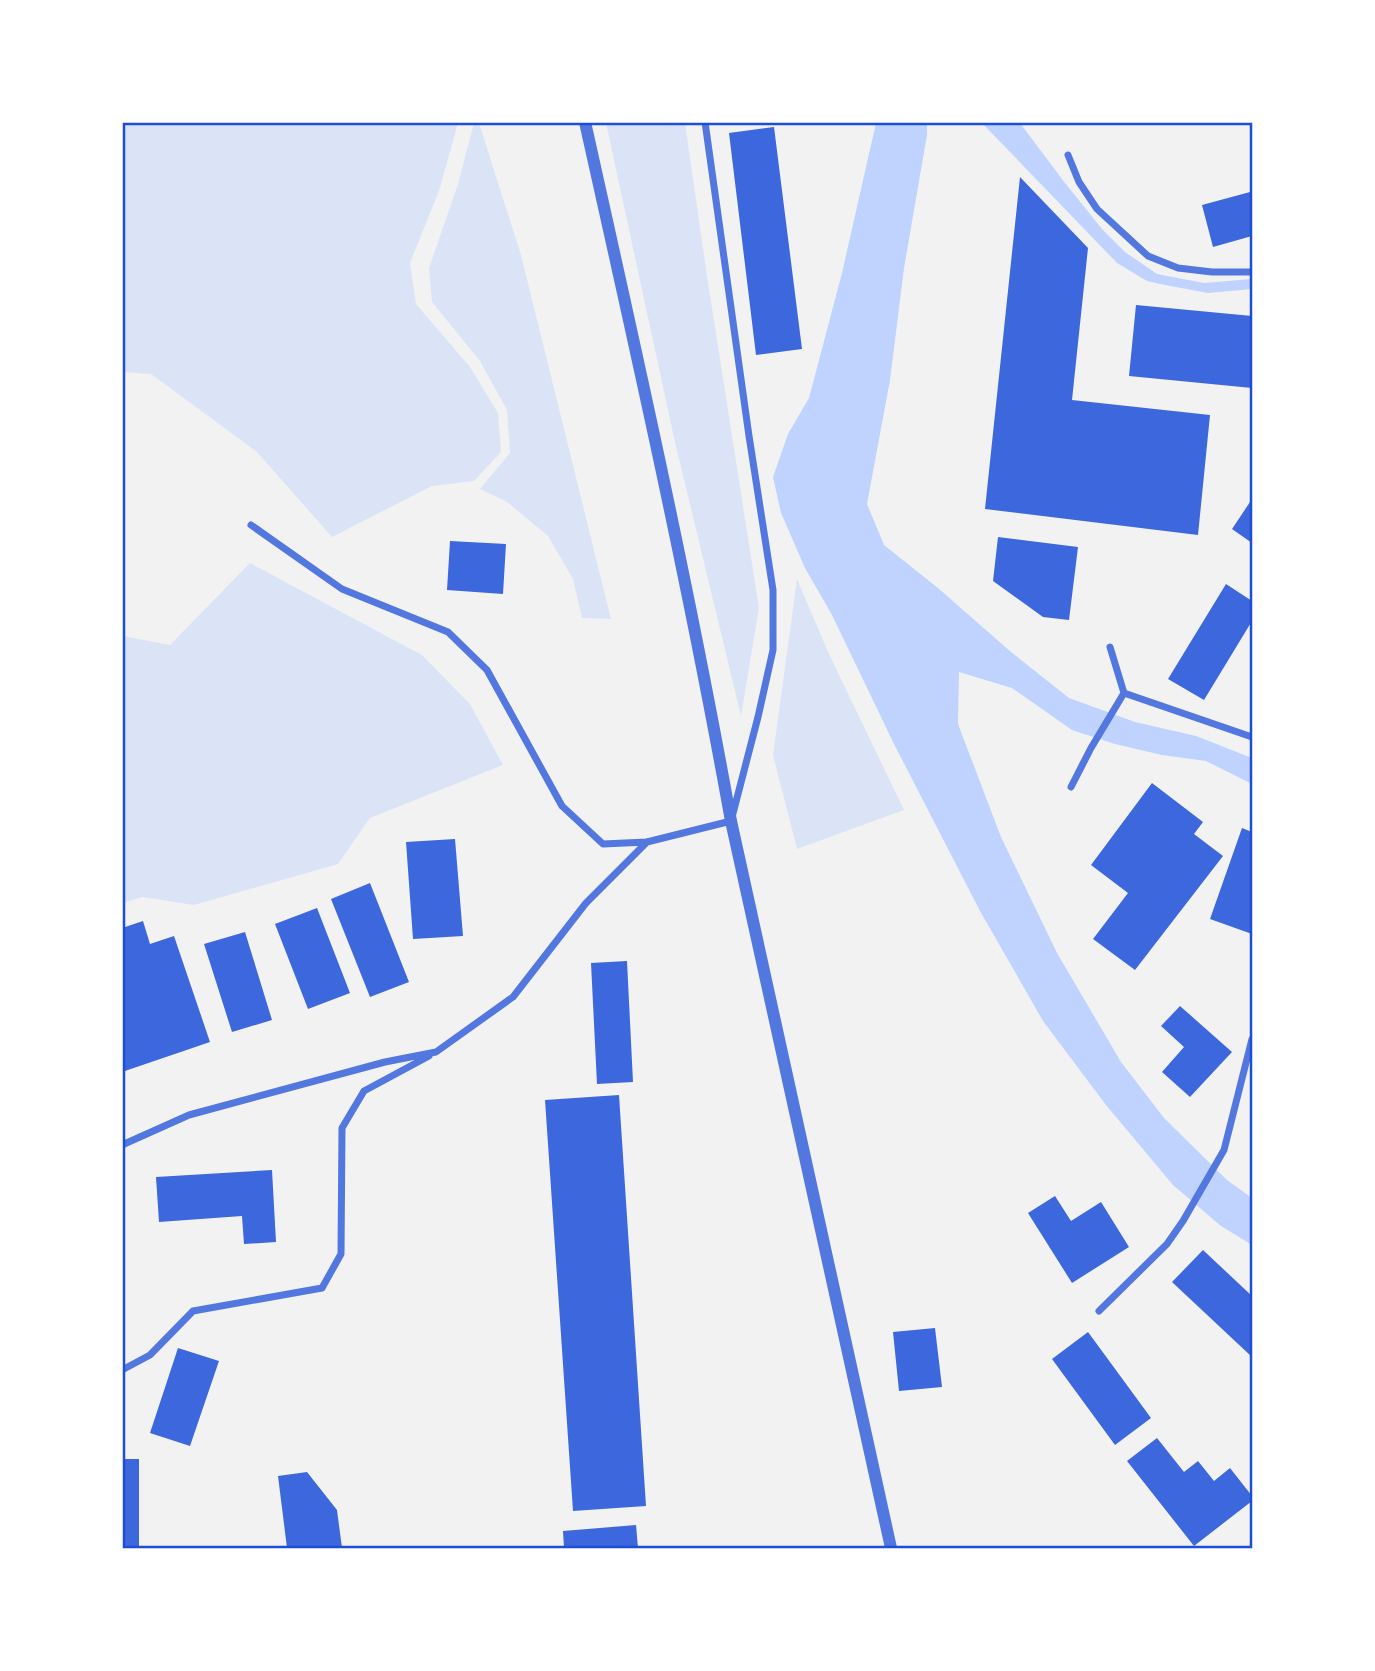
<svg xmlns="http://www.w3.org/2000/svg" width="1375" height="1671" viewBox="0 0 1375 1671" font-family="Arial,sans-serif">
	<rect width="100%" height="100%" fill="#f2f2f2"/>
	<path fill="#dbe4f7" d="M122,123H458L439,191L410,263L416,304L470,367L498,413L501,452L474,481L432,486L332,537L257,452L151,374L123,372Z
		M474,123H479L521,255L611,619L582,618L573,579L548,536L507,502L480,489L510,453L507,410L480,361L432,302L429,268L458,184Z
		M606,123H685L707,276L759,608L741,716L674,438Z
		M250,563L422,655L470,704L503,765L370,818L338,864L194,905L142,897L123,903V636L170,645Z
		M797,579L829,654L904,810L797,849L773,755Z"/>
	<path fill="#bfd3fe" d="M876,123H927V135L904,268L890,380L867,504L884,545L938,588L1011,652L1069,698L1135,722L1196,736L1252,758V784L1206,761L1162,755L1115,744L1072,730L1012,688L959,672L958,724L1001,837L1057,953L1121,1062L1164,1118L1227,1180L1252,1198V1245L1221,1226L1173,1185L1106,1105L1043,1021L980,911L894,744L832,615L805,568L781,513L773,477L788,434L809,398L842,273Z
		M982,123H1020L1065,183L1102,229L1125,252L1157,274L1204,283L1252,279V289L1208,293L1160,284L1147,281L1117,263Z"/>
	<path fill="#3d67dc" d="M774,127L802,349L756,355L729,133Z
		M1020,177L1088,248L1072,400L1210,415L1198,535L985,509Z
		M1250,192L1252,200V236L1213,247L1202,205Z
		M1136,305L1252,316V388L1129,376Z
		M1252,499V543L1232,529Z
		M998,537L1078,547L1069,620L1043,617L993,581Z
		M450,541L506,544L503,594L447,590Z
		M1226,584L1252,601V621L1204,700L1168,679Z
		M1152,783L1203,822L1194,834L1223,856L1135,970L1093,939L1128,893L1091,865Z
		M1242,828L1252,832V934L1210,919Z
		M455,839L463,936L413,939L406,842Z
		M370,883L409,982L370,997L331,899Z
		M317,908L350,993L308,1009L275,924Z
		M143,921L150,944L174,936L210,1042L122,1072V928Z
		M245,932L272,1020L232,1032L204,944Z
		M627,961L633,1082L597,1084L591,963Z
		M1180,1006L1232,1052L1190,1097L1162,1072L1184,1047L1161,1026Z
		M619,1095L646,1506L573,1511L545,1100Z
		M272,1170L276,1242L244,1244L242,1216L159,1222L156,1177Z
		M1055,1196L1071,1221L1101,1202L1129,1247L1072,1283L1028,1213Z
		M1203,1250L1252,1296V1357L1172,1282Z
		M935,1328L942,1387L899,1391L893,1332Z
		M1088,1332L1151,1418L1115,1445L1052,1359Z
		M178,1348L219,1361L190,1446L150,1433Z
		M1157,1438L1184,1472L1198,1461L1214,1481L1230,1468L1252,1496V1501L1194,1546L1127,1461Z
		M122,1459H139V1548H122Z
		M307,1472L337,1510L342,1548H287L278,1476Z
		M636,1525L638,1548H564L563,1531Z"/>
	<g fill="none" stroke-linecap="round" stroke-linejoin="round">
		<path stroke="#5277de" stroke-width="7" d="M1068,155L1079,182L1097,209L1148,256L1178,268L1212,272H1252
			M251,525L342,589L448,632L487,670L562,806L603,844L647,842L731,821L758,717L773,650V590L749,436L705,122
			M1110,647L1124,693L1252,737
			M1071,787L1091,748L1124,693
			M122,1145L189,1115L385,1062L436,1052L513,997L586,903L647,842
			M1099,1311L1167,1244L1183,1221L1224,1150L1252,1039
			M122,1370L150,1355L193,1311L322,1288L341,1254L342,1128L364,1091L429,1056"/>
		<path stroke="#5277de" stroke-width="12" d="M585,122C637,355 689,587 731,821L891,1548"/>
	</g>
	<rect width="1375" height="1671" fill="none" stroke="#ffffff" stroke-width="248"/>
	<rect x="124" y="124" width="1127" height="1423" fill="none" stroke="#1d4ed8" stroke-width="2.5"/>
</svg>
